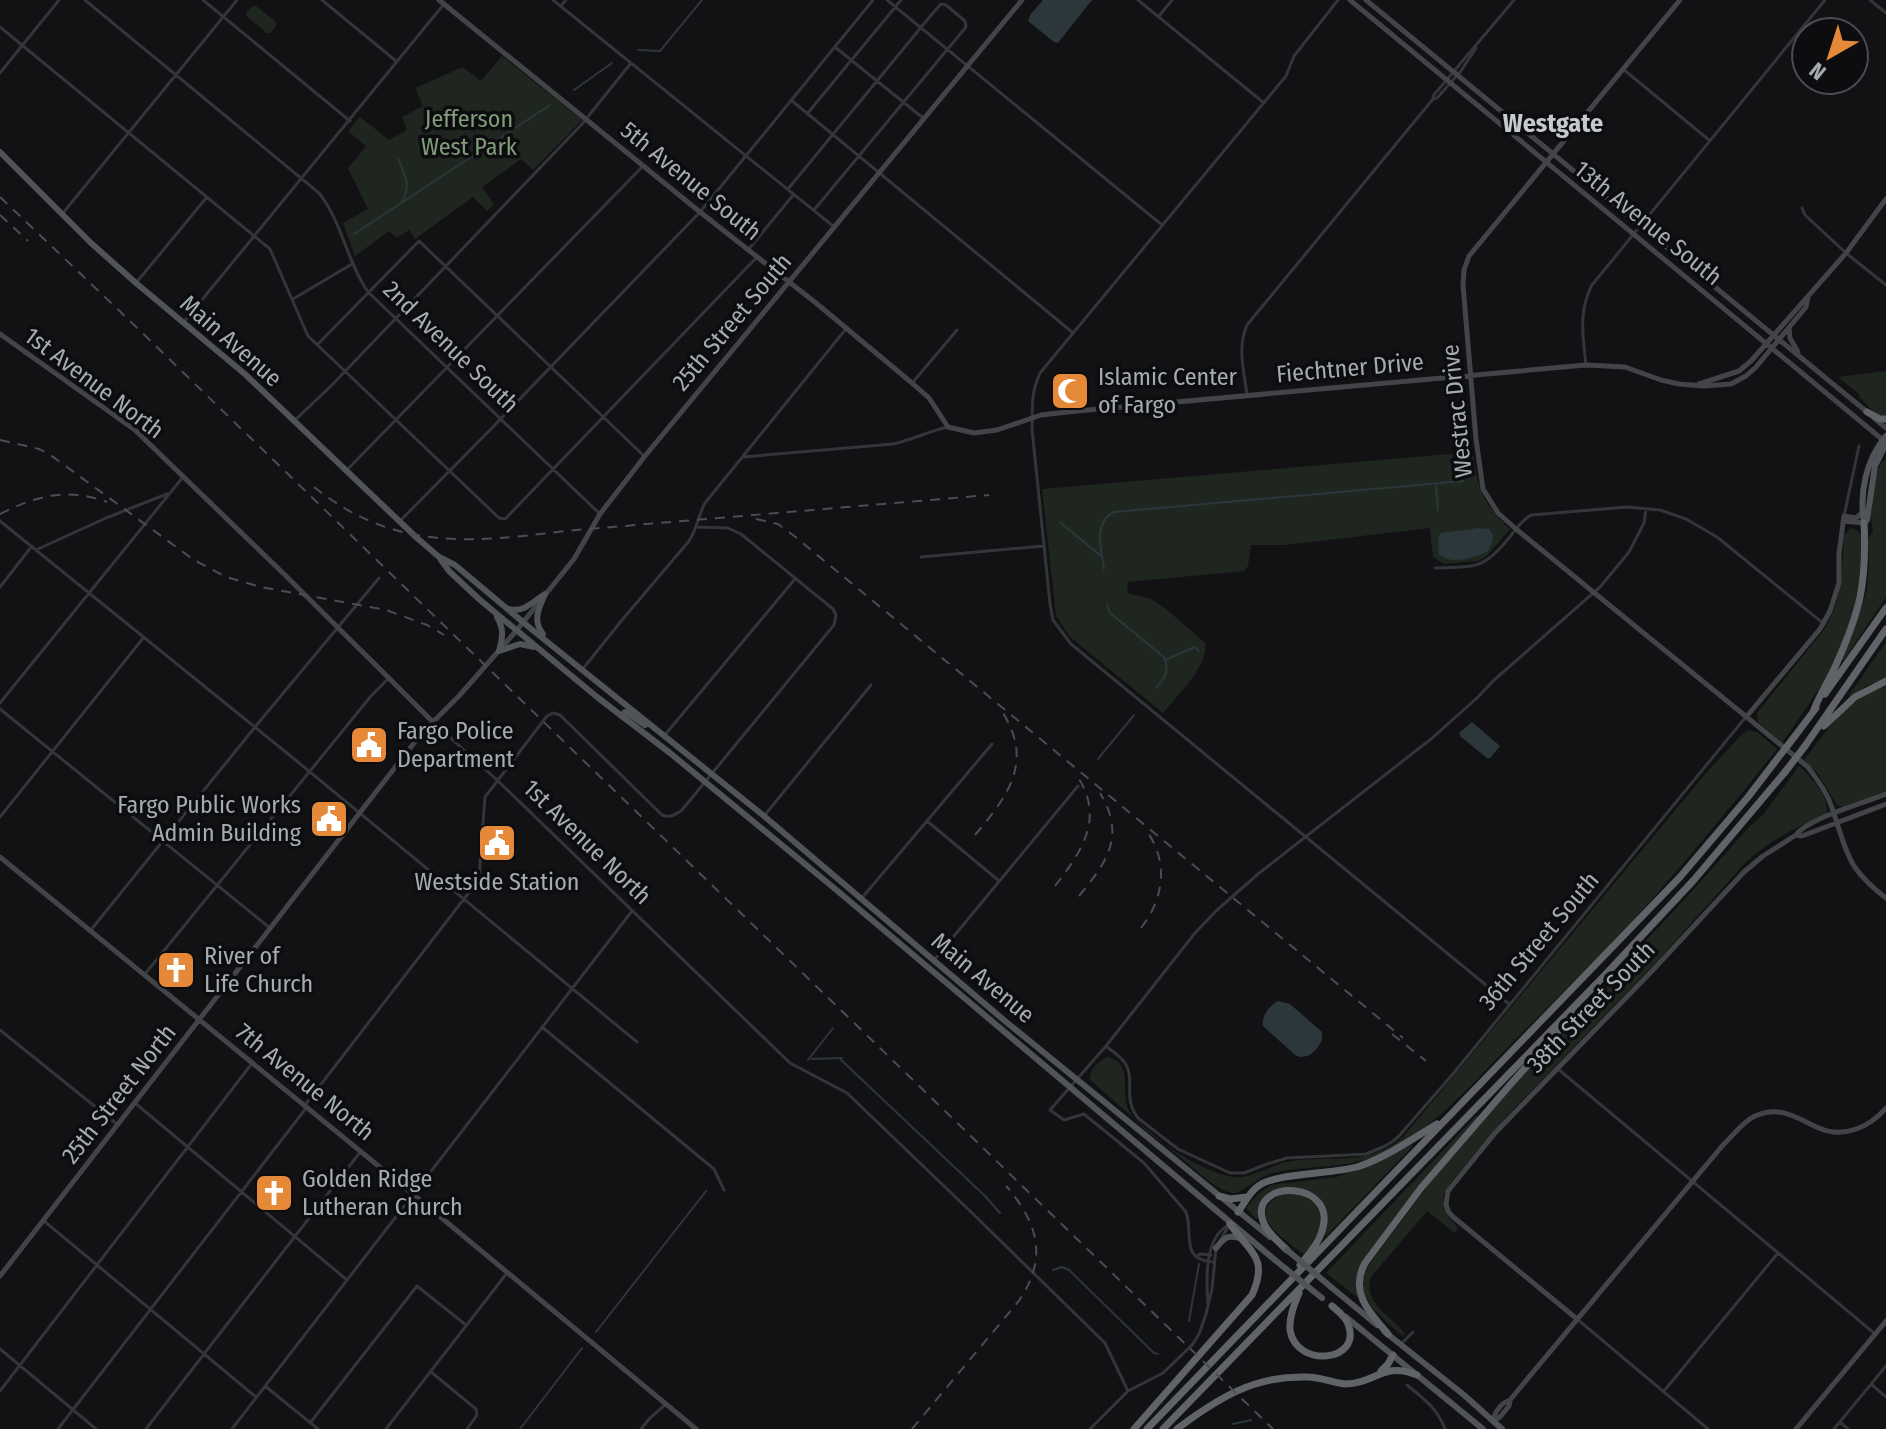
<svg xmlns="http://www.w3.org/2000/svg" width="1886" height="1429" viewBox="0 0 1886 1429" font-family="'Fira Sans Condensed',sans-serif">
	<rect width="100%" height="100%" fill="#121214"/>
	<path fill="#1f261f" d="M252,6H256L276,22V26L271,33H267L247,17L246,13Z
		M502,56L582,120L533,170L521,159L482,187L494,204L487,211L473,197L415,239L409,230L397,238L389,231L355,256L343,223L368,209L348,168L366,146L348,131L360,117L389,140L407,130L402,117L423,106L415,88L463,67L481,81Z
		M1886,371V417L1876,414L1859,397L1860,395L1838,377Z
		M1473,452C1477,487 1483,505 1510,529L1487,556L1478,561L1444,564L1433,557L1430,528L1285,545H1251L1248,566L1244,571L1128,582L1127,593L1151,599L1166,609L1205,643C1210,664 1176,697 1163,713L1070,637L1056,616L1042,489Z
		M1886,459V597L1844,660H1841L1852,637L1867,590L1869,564L1868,539L1873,532L1871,517L1873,492L1877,473L1881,463Z
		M1851,528L1857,530L1861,536L1864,554L1854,618L1825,680L1782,743L1758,722L1757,713L1824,630C1843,598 1842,571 1844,535Z
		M1886,642V678L1866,686L1851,697L1849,695Z
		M1886,686V792L1844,807L1837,805L1819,775L1804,760C1827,730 1848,698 1886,686Z
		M1748,730L1757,732L1777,749C1740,796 1701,843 1661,889C1614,942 1563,992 1513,1042C1473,1082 1429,1136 1374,1157C1341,1169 1306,1165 1273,1173C1258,1176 1241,1195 1232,1193C1217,1190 1203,1176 1192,1167C1157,1139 1124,1109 1090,1080C1089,1070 1098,1060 1108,1057C1134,1064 1120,1090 1128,1109C1135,1124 1154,1137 1168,1147C1184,1158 1215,1175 1234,1177C1253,1179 1273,1163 1292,1161C1334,1155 1368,1167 1403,1137L1707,772L1743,733Z
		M1799,766C1812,778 1829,796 1827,814C1797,826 1771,840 1747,861L1660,958L1507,1116L1451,1182L1443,1196L1444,1207L1449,1218L1458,1227L1455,1233L1427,1211L1371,1277C1363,1305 1391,1314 1405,1334L1402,1336L1374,1310L1367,1299H1365L1362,1282L1368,1266L1432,1180L1535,1060L1695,888L1749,827L1763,815Z
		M1477,1115L1478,1117L1364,1261L1358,1298L1326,1273Z
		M1412,1144V1147L1326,1236L1324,1234L1326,1216L1305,1190C1283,1183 1276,1193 1259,1206L1258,1218L1256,1219L1246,1208L1258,1194L1271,1185L1336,1177L1370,1166Z
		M1285,1193C1290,1194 1299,1193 1304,1196C1318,1202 1324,1219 1319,1234C1316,1241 1310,1249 1305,1256C1285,1238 1239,1214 1285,1193Z"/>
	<path fill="#2c373b" d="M1043,0H1092L1058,43L1054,42L1028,21L1030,15Z
		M1479,528L1489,529C1496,536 1493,543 1488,551C1474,558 1452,565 1439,555L1438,539L1441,533Z
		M1472,722L1500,746L1490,758H1487L1460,736L1459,733Z
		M1278,1001L1290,1004L1322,1032C1324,1042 1316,1051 1308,1056L1300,1057L1295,1055L1263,1026C1261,1016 1270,1005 1278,1001Z"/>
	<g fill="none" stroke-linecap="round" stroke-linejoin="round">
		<path stroke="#2c373b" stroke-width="2" d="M638,50L660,51L702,0
			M574,90L612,63
			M398,158C404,174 412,185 402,201
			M354,234L550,105
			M1436,484L1438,510
			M1061,523L1102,557
			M1104,569C1101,550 1093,522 1114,512L1463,481
			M1107,605L1110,613L1164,657C1170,670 1165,678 1156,688
			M1165,660L1195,647L1199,651
			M1098,759L1134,715
			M839,1058L985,1196L1000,1213
			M812,1059L842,1058
			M808,1060L833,1028
			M1053,1270L1062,1267L1069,1270L1154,1353L1158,1354
			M1189,1321L1199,1264
			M596,1332L706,1191
			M1233,1424L1251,1420
			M520,1429L582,1348"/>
		<path stroke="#333538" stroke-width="3" d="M85,0L319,193C342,222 347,262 368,292L600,514
			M203,0L350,121
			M322,0L396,61
			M553,0L833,226
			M887,0L1162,225
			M1138,0L1264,103
			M1338,0L1294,56L1286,76L1040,373C1030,396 1033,406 1032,429L1050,604L1053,620L1071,644L1509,1004
			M1870,0L1886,13
			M561,6L566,0
			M1159,16L1172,0
			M0,27L270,249L308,336L499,518L505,519L508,516L757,257
			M835,47L923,118
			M1623,69L1709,140
			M0,73L59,0
			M1433,99L1437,98L1461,71L1476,48
			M791,100L1072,332
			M807,114L901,0
			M788,189L932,14L941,4L946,5L965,21L966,27L814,210
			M1802,208L1805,215L1846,253L1886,285
			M63,213L237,0
			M748,250L794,194
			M136,283L207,197
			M293,299L352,264
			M183,323L444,4
			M317,345L419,241L643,455
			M1586,365C1583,337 1578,311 1592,285L1825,0
			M913,382L957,330
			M1247,395C1244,371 1237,347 1247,325L1433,99V96L1514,0
			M294,421L332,385L582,124L631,63
			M743,457L893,444C912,440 929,431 948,427
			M346,471L642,167
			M1844,516L1859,446
			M0,521L298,762L637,1042
			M399,522L489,431L700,212L873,0
			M38,549L106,518L167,494
			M921,557L1044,546
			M1435,568C1475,566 1482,571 1509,538C1516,529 1522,520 1531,515L1627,507L1660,510L1686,519L1717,537L1824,624
			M0,587L32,546
			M582,670L622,620L689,541C697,529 698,516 705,503L845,330
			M0,703L183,477
			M0,709L270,928
			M432,721L497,780L790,1063L847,1093L970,1211L1105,1343L1128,1391
			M664,736L795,579
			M764,816L871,685
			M0,817L144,637
			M927,821L998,880
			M861,899L992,744
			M90,931L255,727L379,578
			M935,959L1078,786
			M145,974L371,696L389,678
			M542,1027L714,1169L724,1190
			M0,1030L118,1125
			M1106,1046C1112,1051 1120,1056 1125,1063C1136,1080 1122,1097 1138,1118L1178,1149L1230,1173H1244L1267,1164L1287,1158L1366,1154L1383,1147L1392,1142L1399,1136L1452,1075L1745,718
			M1558,1069L1874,1333
			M135,1103L347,1280
			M305,1105L477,882L479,877L485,797L547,716L553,713L560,715L662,815C670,818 675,815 682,810L834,625L836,615L833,609L741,534L728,528L697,527
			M44,1221L256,1397
			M1220,1241L1228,1227
			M1196,1257L1200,1254L1211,1255
			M1214,1262C1179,1260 1194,1235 1186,1212L1144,1163L1084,1114L1064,1120L1050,1110L1106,1046L1195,933L1216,911L1258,874L1431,739L1477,698L1493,681L1600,587L1629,552L1644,523L1646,509
			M1208,1304C1206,1278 1204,1237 1230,1224
			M1577,1319L1708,1429
			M1402,1343L1413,1332
			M0,1349L96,1429
			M431,1372L476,1409L477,1415L467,1429
			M1871,1384L1886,1397
			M1407,1385C1424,1399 1437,1408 1445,1429
			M265,1386L318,1429
			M0,1391L253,1062
			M1664,1391L1778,1253
			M1840,1422L1848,1429
			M310,1423L417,1286L466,1325
			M58,1429L307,1107
			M146,1429L361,1151
			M232,1429L632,911
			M386,1429L507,1273
			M641,1429L650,1418L666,1404
			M1090,1429L1128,1391L1163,1373L1192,1345L1199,1334L1206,1314L1212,1289L1216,1248
			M1834,1429L1886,1366"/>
		<path stroke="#424448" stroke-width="5" d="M439,0L700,212L816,303L912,383L929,398L948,427L974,433L997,430L1041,415L1077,411L1586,365L1625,367L1661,380L1679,384L1704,386L1731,384L1746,376L1756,367L1806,307L1808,297
			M1350,0L1883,440
			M1366,0L1867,412
			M1680,0L1469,256L1464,270L1463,285L1476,439L1483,489L1498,513L1516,529L1808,767C1816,778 1824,788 1829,800C1838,822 1842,846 1854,866C1863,879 1874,889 1886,898
			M1789,328L1790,338L1798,352
			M0,334L135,430L286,576L432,721
			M1699,384L1739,371L1751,361L1846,253L1886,199
			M1874,418L1886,428
			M1843,521L1864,523
			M1747,716L1820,629L1830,611L1839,583V553L1844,516L1856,518L1862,513
			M1796,835L1802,836L1886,804
			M0,857L414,1195L696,1429
			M0,1276L421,734L459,696L516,631L574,559L600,514L645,456L1022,0
			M1577,1319L1452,1216L1448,1211L1446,1204L1448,1191L1495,1133L1652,971L1744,872L1763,856L1796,835C1808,818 1864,803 1886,794
			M1493,1419C1496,1410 1501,1403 1510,1400
			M1493,1421L1500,1417L1509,1406L1510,1400L1524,1383L1723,1145C1733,1136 1742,1122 1755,1116C1782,1105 1796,1118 1819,1128C1843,1139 1870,1127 1886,1108
			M1796,1429L1886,1321"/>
		<path stroke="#505357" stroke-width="6" d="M0,152L91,243L136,283L246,375L417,538L439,557L455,565L530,628L764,816L1005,1021L1270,1237
			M1864,523C1859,493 1866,460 1886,436
			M1864,523L1867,520L1875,466L1886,444
			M441,560L449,571L480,600L597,697L670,753L834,888L1275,1260
			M510,609C523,613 534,601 545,594
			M497,617C504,629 503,637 499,651
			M543,634C532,620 539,608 545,594
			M499,651L520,644L534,647
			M621,716L625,712L628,713L645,725
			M1216,1248C1225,1237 1228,1234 1243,1239
			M1331,1287L1377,1325
			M1346,1317L1483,1429
			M1385,1332L1464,1395L1502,1429"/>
		<path stroke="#606469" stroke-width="7" d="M1867,412L1880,419H1886
			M1825,694L1886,608
			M1813,712C1819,696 1828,682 1835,667C1860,612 1867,584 1864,523
			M1824,726L1855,697L1886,681
			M1795,736L1816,708
			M1805,746L1886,629
			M1219,1196L1230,1199L1247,1197
			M1238,1212C1245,1203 1248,1194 1257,1187C1275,1172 1333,1175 1360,1166C1388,1156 1412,1139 1437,1124
			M1287,1250C1279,1242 1266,1232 1263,1221C1248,1178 1342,1179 1321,1234C1317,1246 1307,1256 1300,1265
			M1299,1293C1294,1304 1289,1318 1290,1330C1296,1369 1363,1362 1348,1324C1346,1317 1338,1311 1332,1306
			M1388,1334C1370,1313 1349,1293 1365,1263L1421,1188L1509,1086L1573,1014
			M1381,1371L1388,1364L1393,1355
			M1134,1429L1252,1295C1269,1257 1250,1253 1230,1224
			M1147,1429L1680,877L1748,797L1774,763
			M1163,1429L1605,975L1693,881L1785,772
			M1177,1429C1218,1398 1255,1375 1308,1377C1321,1377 1333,1383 1345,1384C1375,1384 1383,1361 1417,1375"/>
		<path stroke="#4b4d51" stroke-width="2" stroke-dasharray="10 8" stroke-linecap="butt" d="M0,197L129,320L1273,1429
			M0,215L28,241
			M0,440L39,449L49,454L194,560L226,577L261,587L386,610L427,625L444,635
			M314,487C394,551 470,543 565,531L989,495
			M0,514C36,496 67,487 107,502
			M756,519L778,524L793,535L1403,1038
			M975,835C1008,796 1035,761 1001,710
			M1055,886C1083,850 1106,816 1075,773
			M1079,896C1107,862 1126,836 1100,793
			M1141,928C1163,900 1169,864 1148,833
			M1392,1034L1426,1061
			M912,1429L1018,1302C1048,1259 1039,1224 1006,1186"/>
		<path stroke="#505357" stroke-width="6" d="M1287,1250L1331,1287
			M1275,1260L1322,1298"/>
		<path stroke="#606469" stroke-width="7" d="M1774,763L1795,736
			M1785,772L1805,746"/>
	</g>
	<defs>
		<g id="mosque-square" transform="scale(2)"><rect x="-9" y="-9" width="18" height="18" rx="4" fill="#e58938" stroke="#0d0d0f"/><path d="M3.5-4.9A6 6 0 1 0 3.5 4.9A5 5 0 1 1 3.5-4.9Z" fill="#fff"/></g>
		<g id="civic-square" transform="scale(2)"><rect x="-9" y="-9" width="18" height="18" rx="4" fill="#e58938" stroke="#0d0d0f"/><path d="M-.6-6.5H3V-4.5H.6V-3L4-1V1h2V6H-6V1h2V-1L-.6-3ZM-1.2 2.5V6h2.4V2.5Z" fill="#fff"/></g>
		<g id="church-square" transform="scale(2)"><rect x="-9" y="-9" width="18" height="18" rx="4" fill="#e58938" stroke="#0d0d0f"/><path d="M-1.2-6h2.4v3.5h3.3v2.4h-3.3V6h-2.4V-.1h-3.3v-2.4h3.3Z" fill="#fff"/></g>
	</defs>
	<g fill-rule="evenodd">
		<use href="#mosque-square" x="1070" y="391"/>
		<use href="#civic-square" x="369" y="745"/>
		<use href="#civic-square" x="329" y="819"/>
		<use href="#civic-square" x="497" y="843"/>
		<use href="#church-square" x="176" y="970"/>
		<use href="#church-square" x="274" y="1193"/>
	</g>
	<g text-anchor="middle" stroke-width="7" stroke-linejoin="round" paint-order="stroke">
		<g font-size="24" fill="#819d7c" stroke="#0d0d0f">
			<text x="469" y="127">Jefferson<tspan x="469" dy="28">West Park</tspan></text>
		</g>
		<g font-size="24" fill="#a4acb3" stroke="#0d0d0f">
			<text transform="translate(691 181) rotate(39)" y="8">5th Avenue South</text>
			<text transform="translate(1648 223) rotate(39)" y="8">13th Avenue South</text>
			<text transform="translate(732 322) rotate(-50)" y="8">25th Street South</text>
			<text transform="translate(231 341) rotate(41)" y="8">Main Avenue</text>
			<text transform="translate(451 347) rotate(44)" y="8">2nd Avenue South</text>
			<text transform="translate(1350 368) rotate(-5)" y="8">Fiechtner Drive</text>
			<text transform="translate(94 383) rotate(37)" y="8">1st Avenue North</text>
			<text transform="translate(1457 411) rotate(-96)" y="8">Westrac Drive</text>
			<text transform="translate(587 842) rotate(44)" y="8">1st Avenue North</text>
			<text transform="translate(1539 941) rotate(-50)" y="8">36th Street South</text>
			<text transform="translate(983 978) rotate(40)" y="8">Main Avenue</text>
			<text transform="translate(1591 1007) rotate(-46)" y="8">38th Street South</text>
			<text transform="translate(305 1082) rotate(39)" y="8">7th Avenue North</text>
			<text transform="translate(119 1094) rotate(-52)" y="8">25th Street North</text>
		</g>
		<g font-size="24" fill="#a4acb3" stroke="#0d0d0f" text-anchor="start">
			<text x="1098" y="385">Islamic Center<tspan x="1098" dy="28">of Fargo</tspan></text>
			<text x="397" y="739">Fargo Police<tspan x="397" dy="28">Department</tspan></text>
			<text x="301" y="813" text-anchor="end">Fargo Public Works<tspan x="301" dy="28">Admin Building</tspan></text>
			<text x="497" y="890" text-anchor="middle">Westside Station</text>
			<text x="204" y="964">River of<tspan x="204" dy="28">Life Church</tspan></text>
			<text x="302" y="1187">Golden Ridge<tspan x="302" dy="28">Lutheran Church</tspan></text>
		</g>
		<g font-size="26" font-weight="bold" fill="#c5cad0" stroke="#0d0d0f">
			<text x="1553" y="132">Westgate</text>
		</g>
	</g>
	<g transform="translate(1830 56) rotate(219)"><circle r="38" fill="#0d0d0f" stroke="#494d51" stroke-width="2"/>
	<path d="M0-6L14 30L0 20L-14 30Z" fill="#e58938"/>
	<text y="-12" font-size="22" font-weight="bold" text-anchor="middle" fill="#a4acb3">N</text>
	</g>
</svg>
